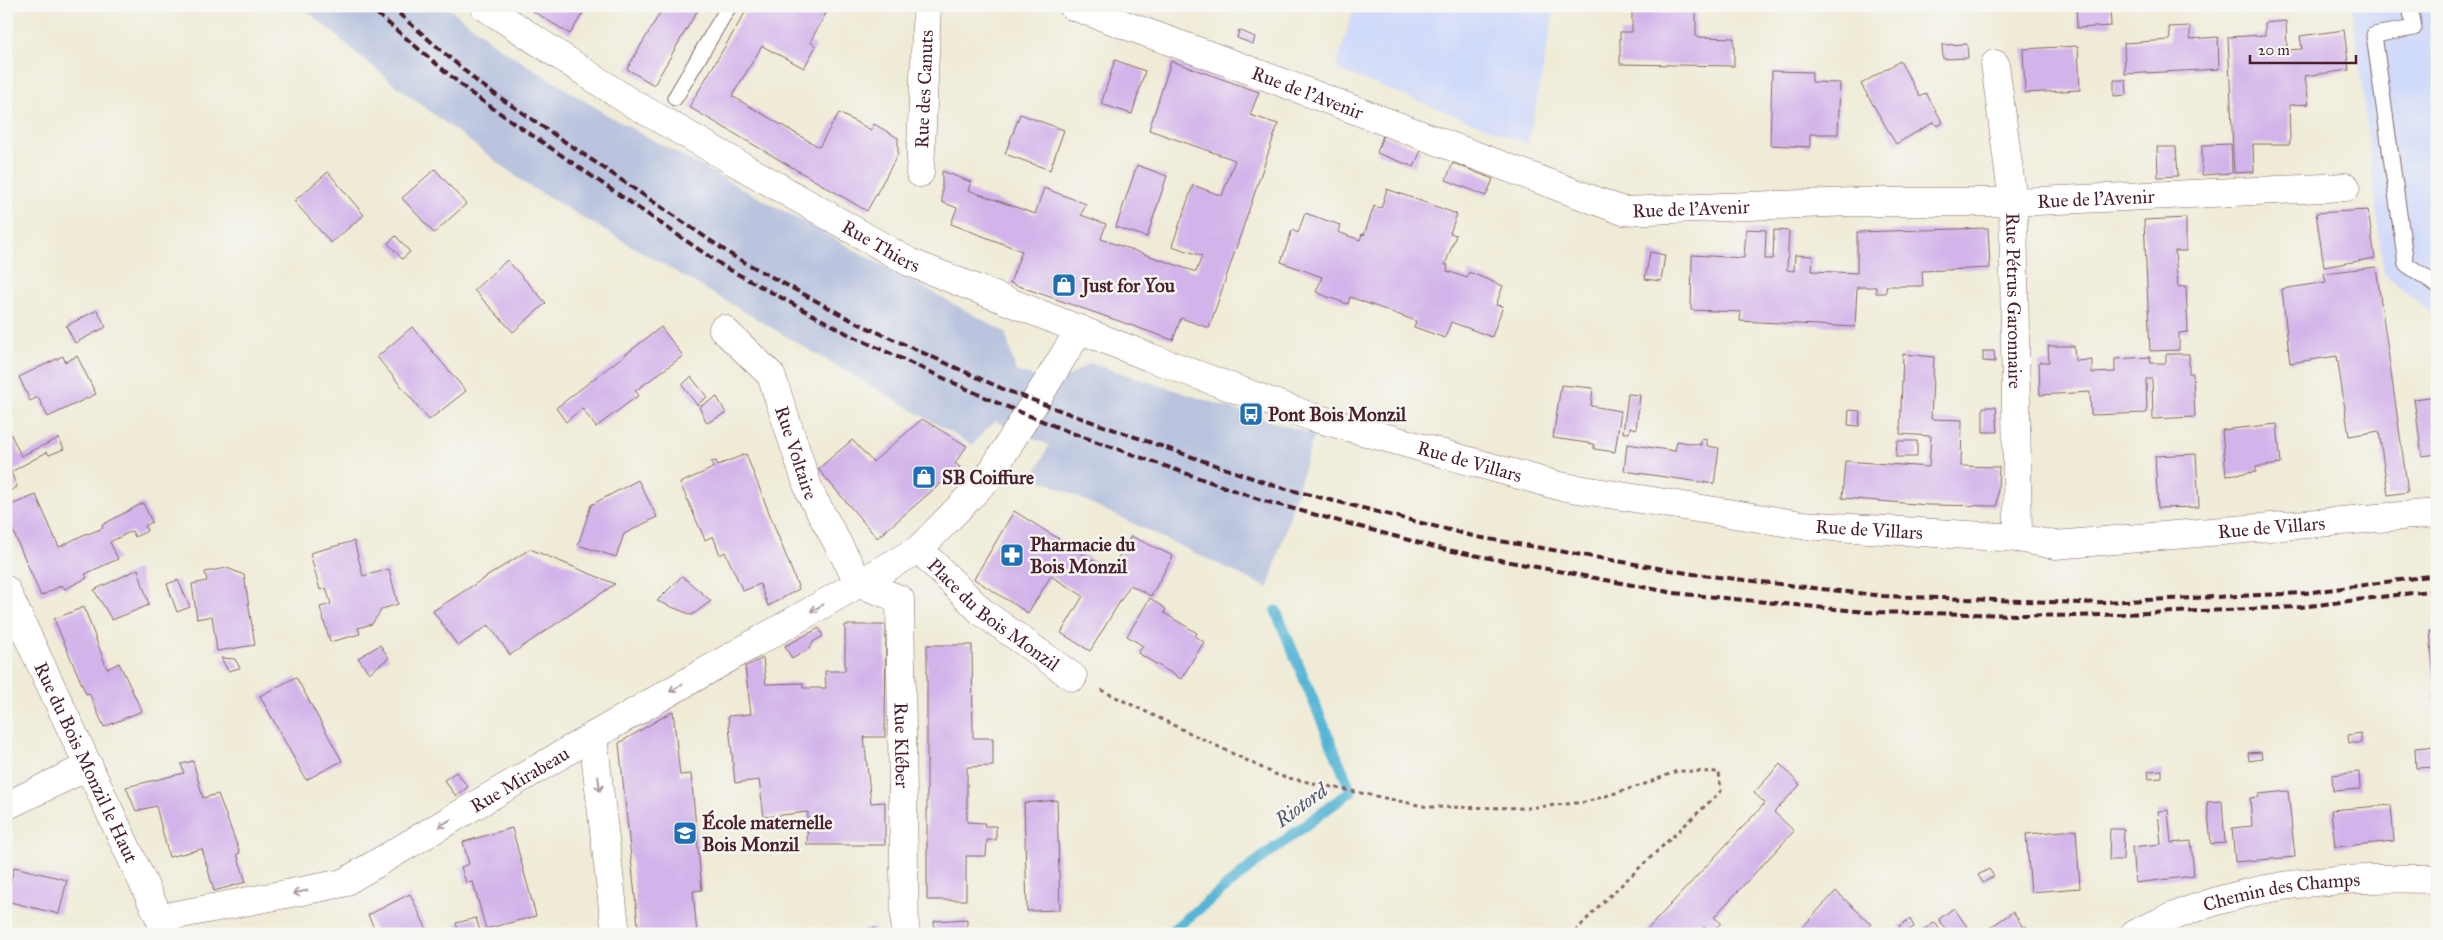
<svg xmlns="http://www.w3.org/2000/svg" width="2443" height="940" viewBox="0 0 2443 940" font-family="'IM FELL Great Primer',serif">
	<rect width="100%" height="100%" fill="#f6f6f2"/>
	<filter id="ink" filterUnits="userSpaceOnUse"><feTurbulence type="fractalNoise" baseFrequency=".02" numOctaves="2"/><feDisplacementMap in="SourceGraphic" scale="10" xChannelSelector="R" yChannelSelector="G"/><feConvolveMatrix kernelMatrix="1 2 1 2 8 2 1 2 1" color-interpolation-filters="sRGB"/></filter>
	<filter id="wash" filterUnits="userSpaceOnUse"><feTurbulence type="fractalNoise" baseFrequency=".0096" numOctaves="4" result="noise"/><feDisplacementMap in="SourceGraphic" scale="20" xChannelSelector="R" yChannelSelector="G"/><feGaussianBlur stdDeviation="1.12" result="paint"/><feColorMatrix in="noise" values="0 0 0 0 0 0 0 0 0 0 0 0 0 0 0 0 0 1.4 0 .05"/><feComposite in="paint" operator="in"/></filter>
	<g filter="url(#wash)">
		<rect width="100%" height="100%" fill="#efebd6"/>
		<path fill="#d0daf9" d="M1354,6H1564L1555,7L1528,144L1336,69Z
			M2352,6H2437V317L2384,274Z"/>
		<path fill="#bac4de" d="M301,6H446L501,49L609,116L1005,332L1016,371L1056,384L1090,363L1314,435L1268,588L1034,476L1049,445L995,421L972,445L529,186L395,85Z"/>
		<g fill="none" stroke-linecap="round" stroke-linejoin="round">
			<path stroke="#57b5d5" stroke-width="11" d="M1168,934L1259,860L1351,791L1276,611"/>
		</g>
		<g id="blocks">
			<path fill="#d3b4ea" d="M525,6H583L586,8L570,34Z
				M664,6H700L654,85L627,69Z
				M749,6H830L810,42L816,46L804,68L762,46L732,96L819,147L839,113L871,130L874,124L898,138V154L867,211L689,107Z
				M2076,6H2110L2111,26L2077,28Z
				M1632,7L1696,8V37L1734,38V66L1620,64V32H1632Z
				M2286,21L2287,50L2302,49L2300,36L2344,30L2349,70L2305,76L2309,104L2289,105L2290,144H2253L2254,172L2234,173L2228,37L2265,35V23Z
				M2190,26V39L2218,37L2219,69L2125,74L2124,43L2170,40L2169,27Z
				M1239,30L1255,37L1253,44L1237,38Z
				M1967,44L1968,58L1943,59L1942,45Z
				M2078,46L2080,90L2025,93L2023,49Z
				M1115,60L1145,71L1132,114L1101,104Z
				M1171,61L1259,92L1250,115L1278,124L1209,328L1181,318L1173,340L1010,283L1022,251L951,224L957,208L942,202V171L971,182L968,190L1035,214L1044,188L1086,204L1081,215L1106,224L1101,239L1196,272L1202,256L1172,246L1193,185L1222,196L1235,160L1149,130Z
				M1900,61L1920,97L1926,93L1943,123L1937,126L1934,122L1896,144L1861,84Z
				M1772,71L1812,72V82L1840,83L1838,134H1810V147L1770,145Z
				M2114,80H2126L2127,95L2114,96Z
				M1020,114L1064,130L1050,170L1005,154Z
				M1383,135L1421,150L1414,167L1377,153Z
				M2231,144L2232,173L2202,175V145Z
				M2157,147H2176L2178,176L2158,177Z
				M1453,163L1493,179L1486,196L1446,180Z
				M1137,165L1167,176L1147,237L1116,227Z
				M435,169L466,204L434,233L402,198Z
				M328,172L364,215L331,243L294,201Z
				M1387,189L1457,214L1450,233L1456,235L1445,265H1448L1447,271L1467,278L1469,272L1503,286L1496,305L1503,306L1492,337L1451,322L1445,338L1414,327L1416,321L1350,297L1348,304L1328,297L1316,292L1322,277L1281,262L1292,230L1298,233L1305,213L1340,225L1338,232L1360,240L1362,234L1364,235L1374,206L1381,208Z
				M2368,210L2375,258L2324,267L2316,213Z
				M2186,218V251H2175L2178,287L2186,286L2188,332L2179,333V350L2150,351L2144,220Z
				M1988,228L1990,268L1922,271L1923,286H1886V293H1876V287H1857L1855,327L1740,321L1741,312L1691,310L1692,255L1744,258L1746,229L1766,230L1765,259H1773L1774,230L1789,231L1787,270L1794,271L1795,255L1813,256L1812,271L1857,273V232Z
				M396,236L410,252L402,259L388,243Z
				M1650,252L1665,255L1661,281L1645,279Z
				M507,260L546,303L513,332L474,290Z
				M2376,267L2408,492L2388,495L2379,431L2349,436L2337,356L2290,363L2282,289L2326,282L2324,273Z
				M97,310L106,327L75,343L66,326Z
				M412,327L466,391L429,420L377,357Z
				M661,327L683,356L635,391L639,395L596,427L582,408L566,422L556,408Z
				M2048,346H2074L2075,361L2092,360V373L2115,372V359L2150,357L2151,363H2166V354H2189V373H2193L2195,417L2153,419L2152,379H2146L2147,413L2091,415L2090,392L2040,395L2039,362H2049Z
				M1983,351H1994L1995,362L1983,361Z
				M1903,354L1934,357L1931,419L1962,420L1961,466L1999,467L1997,506L1928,505L1842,498L1845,461L1929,467L1931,436L1900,434Z
				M63,356L65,362L77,356L96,394L48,417L38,397L30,401L19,377Z
				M691,377L707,397L697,405L682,385Z
				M1561,385L1593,388L1591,406L1621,411L1615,452L1594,449V444L1553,438Z
				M1628,394L1640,395L1636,429L1630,427L1629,433H1623Z
				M2437,396V454L2422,456L2414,399Z
				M717,397L726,413L707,423L699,407Z
				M1983,407H1996L1998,432H1983Z
				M1849,410L1860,411L1859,426L1848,425Z
				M922,419L967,446L955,463L960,467L877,538L818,469L852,440L873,462Z
				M6,424L21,456L59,438L64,449L49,455L47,452L11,472L17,487L6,493Z
				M2277,424L2281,464L2256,467V472L2226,475L2222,430Z
				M1701,439L1707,440V446L1719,448L1714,484L1624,471L1627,444L1675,451L1677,441L1701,445Z
				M1897,441H1917V457H1896Z
				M746,454L799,589L768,606L760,584L743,591L725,552L720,555L713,536L705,540L680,483L713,468L711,462L716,461L718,465Z
				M2196,454L2199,507L2158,508L2155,456Z
				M638,480L657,517L624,534L616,557L578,545L591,505Z
				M36,495L59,547L87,533L88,534L103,528L102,525L143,503L152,522L145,526L147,531L135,537L132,531L110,542L118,559L85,574L87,578L65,589L62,585L41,596L6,515V507Z
				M1014,511L1110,571L1131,536L1173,556L1151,596L1130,585L1090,651L1061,633L1083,596L1051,576L1028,613L974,579Z
				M354,541L363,576L389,569L398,604L382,609L372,624L358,628L360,634L330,642L320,607L331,604L326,588L320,590L310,553Z
				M530,549L615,584L510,655L489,625L458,646L433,611Z
				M227,568L244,575L255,645L217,651L212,616L197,619L192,584L207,581L205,572Z
				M138,569L149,605L112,620L94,590Z
				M682,576L711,601L692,615L657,601Z
				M178,580L190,607L177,612L167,584Z
				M1150,598L1166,609L1164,613L1197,633L1195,636L1204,642L1181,679L1138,653L1143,646L1127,636Z
				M84,607L107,669L119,663L142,711L104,727L89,693L86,694L54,619Z
				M845,625H886L885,737H864L871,803L885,802V845H807L808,812L764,817L759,780L735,783L728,716L751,714L745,667L763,658L766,684L803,683V688H826L825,671H845Z
				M819,628L823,636L813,642L810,648L792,659L785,646Z
				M2437,630V702H2435L2432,693H2435L2430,631Z
				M380,645L389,658L369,673L358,658Z
				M927,645H972L973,738H993V766L967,767V822L985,823L984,826H996V840H987L986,856H966V900H927Z
				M221,658L235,659L240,668L228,671Z
				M296,677L342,761L306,780L260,696Z
				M673,711L680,775L691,774L702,890L693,891L697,934H639L619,743Z
				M2361,733V743H2349L2348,735Z
				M2437,746V767L2416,768L2415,748Z
				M2261,752L2262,759L2249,761L2248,753Z
				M193,761L203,798L218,794L240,853L237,854L246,882L214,891L202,849L169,857L156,806L136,811L126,787L184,773L181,764Z
				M1780,764L1800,785L1774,812L1794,831L1714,917L1721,923L1711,933L1704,927L1698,934H1643L1765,803L1754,793Z
				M2162,770V778L2149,779L2148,771Z
				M456,772L468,787L456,796L444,780Z
				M2359,772L2360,789L2333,791L2332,775Z
				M2288,791L2295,857L2235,862L2232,828L2252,826L2250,798L2259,797V794Z
				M1057,800L1060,910L1027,911L1024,803Z
				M2222,801L2225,843L2211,844L2207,802Z
				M2391,805L2394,841L2335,847L2331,810Z
				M2168,810L2171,843L2191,841L2194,876L2135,883L2132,847L2161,844L2158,811Z
				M512,828L536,916L486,929L473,882L466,883L461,867L469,864L463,842Z
				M2110,829H2124L2123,860H2109Z
				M2076,830L2080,888L2031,892L2026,834Z
				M14,867L67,880L59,914L6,901V883L10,884Z
				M1989,869L1994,876L1983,883L1978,875Z
				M1836,891L1871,924L1861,934H1796Z
				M410,894L429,934H377L368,915Z
				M1954,908L1970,931L1966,934H1949L1939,919Z
				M2013,912L2023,927L2026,926L2032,934H1984L1983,932Z
				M476,918L481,934H459L456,923Z
				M967,919V934H935L934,921Z
				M1910,919L1914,927L1904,933L1899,926Z
				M1935,922L1942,934H1926L1923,930Z
				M875,928V934H845V933Z"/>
		</g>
	</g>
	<g filter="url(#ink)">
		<use href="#blocks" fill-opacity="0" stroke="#846667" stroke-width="1"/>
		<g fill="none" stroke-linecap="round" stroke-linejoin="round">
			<g stroke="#846667" stroke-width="17">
				<path id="lane" d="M2410,6L2414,28L2374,35L2406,264L2437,285
					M675,98L729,6"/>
			</g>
			<g stroke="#846667" stroke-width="29">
				<g id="street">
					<path id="s1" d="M484,6L627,100L909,262L1149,357L1312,417L1559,486L1802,525L2018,538L2055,545L2437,513"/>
					<path id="s2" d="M1073,6L1233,64L1623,211L1852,202H2013L2346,187"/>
					<path id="s3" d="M1995,64L2013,202L2018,538"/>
					<path id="s4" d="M920,173L927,6"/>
					<path id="s5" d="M723,329L771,375L810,493L860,584"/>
					<path d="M919,549L988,478L1080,329"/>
					<path id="s6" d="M860,584L900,599L905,934"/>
					<path id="s7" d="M6,590L167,934"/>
					<path d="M593,736L616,934"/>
					<path d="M6,806L89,766"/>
					<path id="s8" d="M160,918L343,883L593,736L919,549L982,612L1073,677"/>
					<path id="s9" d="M2134,934C2236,883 2325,876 2437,879"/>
				</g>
			</g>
			<path stroke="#846667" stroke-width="3" stroke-dasharray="4 4" stroke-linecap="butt" d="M1101,690L1279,776L1428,807L1527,808L1586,802L1645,784L1677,771L1719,772L1721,791L1599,906L1573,934"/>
			<use href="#lane" stroke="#fff" stroke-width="15"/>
			<use href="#street" stroke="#fff" stroke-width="28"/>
			<path stroke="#4a1f2b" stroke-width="4" stroke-dasharray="8 4" stroke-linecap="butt" d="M368,6L472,94L723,266L848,334L993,401L1072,433L1261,500L1442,549L1674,593L1866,612L2075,616L2300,607L2437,590
				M390,6L480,84L733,256L855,322L1003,389L1078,417L1275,486L1477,537L1693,574L1883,596L2080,603L2305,593L2437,575"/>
		</g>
		<defs><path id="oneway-shaft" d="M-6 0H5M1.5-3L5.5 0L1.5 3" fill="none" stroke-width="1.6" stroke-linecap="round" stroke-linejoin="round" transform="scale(1.25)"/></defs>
		<g stroke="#ae9aa0">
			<use href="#oneway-shaft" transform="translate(817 608) rotate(151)"/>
			<use href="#oneway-shaft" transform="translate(676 688) rotate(150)"/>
			<use href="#oneway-shaft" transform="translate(599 784) rotate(84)"/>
			<use href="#oneway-shaft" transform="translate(445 823) rotate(149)"/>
			<use href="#oneway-shaft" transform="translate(300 892) rotate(169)"/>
		</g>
	</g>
	<defs>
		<g id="shop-square" transform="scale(1.25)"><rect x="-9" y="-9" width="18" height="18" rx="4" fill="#1f6fb2" stroke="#f6f6f2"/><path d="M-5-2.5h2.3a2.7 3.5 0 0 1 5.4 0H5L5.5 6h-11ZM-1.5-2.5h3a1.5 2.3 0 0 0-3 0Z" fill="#fff"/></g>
		<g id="bus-square" transform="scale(1.25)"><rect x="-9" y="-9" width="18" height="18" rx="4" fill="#1f6fb2" stroke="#f6f6f2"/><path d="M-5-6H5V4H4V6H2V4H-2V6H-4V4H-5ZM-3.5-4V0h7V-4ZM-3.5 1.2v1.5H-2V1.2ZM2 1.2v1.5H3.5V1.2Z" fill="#fff"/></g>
		<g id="pharmacy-square" transform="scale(1.25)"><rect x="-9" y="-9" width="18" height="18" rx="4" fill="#1f6fb2" stroke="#f6f6f2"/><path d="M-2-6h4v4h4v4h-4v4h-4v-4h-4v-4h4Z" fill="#fff"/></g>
		<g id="school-square" transform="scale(1.25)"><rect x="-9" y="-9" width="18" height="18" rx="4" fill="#1f6fb2" stroke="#f6f6f2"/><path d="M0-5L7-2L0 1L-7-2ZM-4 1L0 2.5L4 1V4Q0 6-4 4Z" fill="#fff"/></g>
	</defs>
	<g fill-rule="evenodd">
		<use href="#shop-square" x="1064" y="285"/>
		<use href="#bus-square" x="1251" y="414"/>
		<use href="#shop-square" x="924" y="477"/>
		<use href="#pharmacy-square" x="1012" y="555"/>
		<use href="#school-square" x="685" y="833"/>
	</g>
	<g text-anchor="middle" stroke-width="5" stroke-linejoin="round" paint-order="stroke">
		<g font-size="19" fill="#4a1f2b" stroke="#f6f6f2">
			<text dy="7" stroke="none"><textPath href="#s4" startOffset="84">Rue des Canuts</textPath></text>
			<text dy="7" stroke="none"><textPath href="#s2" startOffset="250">Rue de l'Avenir</textPath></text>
			<text dy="7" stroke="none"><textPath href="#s2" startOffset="1060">Rue de l'Avenir</textPath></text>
			<text dy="7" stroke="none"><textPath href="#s2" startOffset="655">Rue de l'Avenir</textPath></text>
			<text dy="7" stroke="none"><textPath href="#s1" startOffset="464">Rue Thiers</textPath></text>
			<text dy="7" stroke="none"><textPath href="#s3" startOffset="238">Rue Pétrus Garonnaire</textPath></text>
			<text dy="7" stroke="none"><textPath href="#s5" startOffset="148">Rue Voltaire</textPath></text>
			<text dy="7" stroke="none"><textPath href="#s1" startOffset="1092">Rue de Villars</textPath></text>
			<text dy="7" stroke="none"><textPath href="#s1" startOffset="1902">Rue de Villars</textPath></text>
			<text dy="7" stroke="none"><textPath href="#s1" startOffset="1498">Rue de Villars</textPath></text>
			<text dy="7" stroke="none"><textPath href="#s8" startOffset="952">Place du Bois Monzil</textPath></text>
			<text dy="7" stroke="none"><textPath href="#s6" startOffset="189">Rue Kléber</textPath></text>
			<text dy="7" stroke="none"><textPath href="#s7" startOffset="190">Rue du Bois Monzil le Haut</textPath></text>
			<text dy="7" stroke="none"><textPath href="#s8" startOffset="391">Rue Mirabeau</textPath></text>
			<text dy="7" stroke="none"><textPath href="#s9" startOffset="155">Chemin des Champs</textPath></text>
		</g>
		<g font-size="19" font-weight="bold" fill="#4a1f2b" stroke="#f6f6f2" text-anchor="start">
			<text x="1082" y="292">Just for You</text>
			<text x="1268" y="421">Pont Bois Monzil</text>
			<text x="942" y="484">SB Coiffure</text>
			<text x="1030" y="551">Pharmacie du<tspan x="1030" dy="22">Bois Monzil</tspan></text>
			<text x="702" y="829">École maternelle<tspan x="702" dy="22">Bois Monzil</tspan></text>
		</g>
		<g font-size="20" font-style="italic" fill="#4f5466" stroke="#f6f6f2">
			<text transform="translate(1301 805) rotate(-36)" y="7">Riotord</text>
		</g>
	</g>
	<rect width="2443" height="940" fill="none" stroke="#f6f6f2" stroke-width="25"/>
	<path d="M2250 55v8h106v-8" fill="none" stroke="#4a1f2b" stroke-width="2.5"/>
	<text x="2258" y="55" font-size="15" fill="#4a1f2b" stroke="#f6f6f2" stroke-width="4" paint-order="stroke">20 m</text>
</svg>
